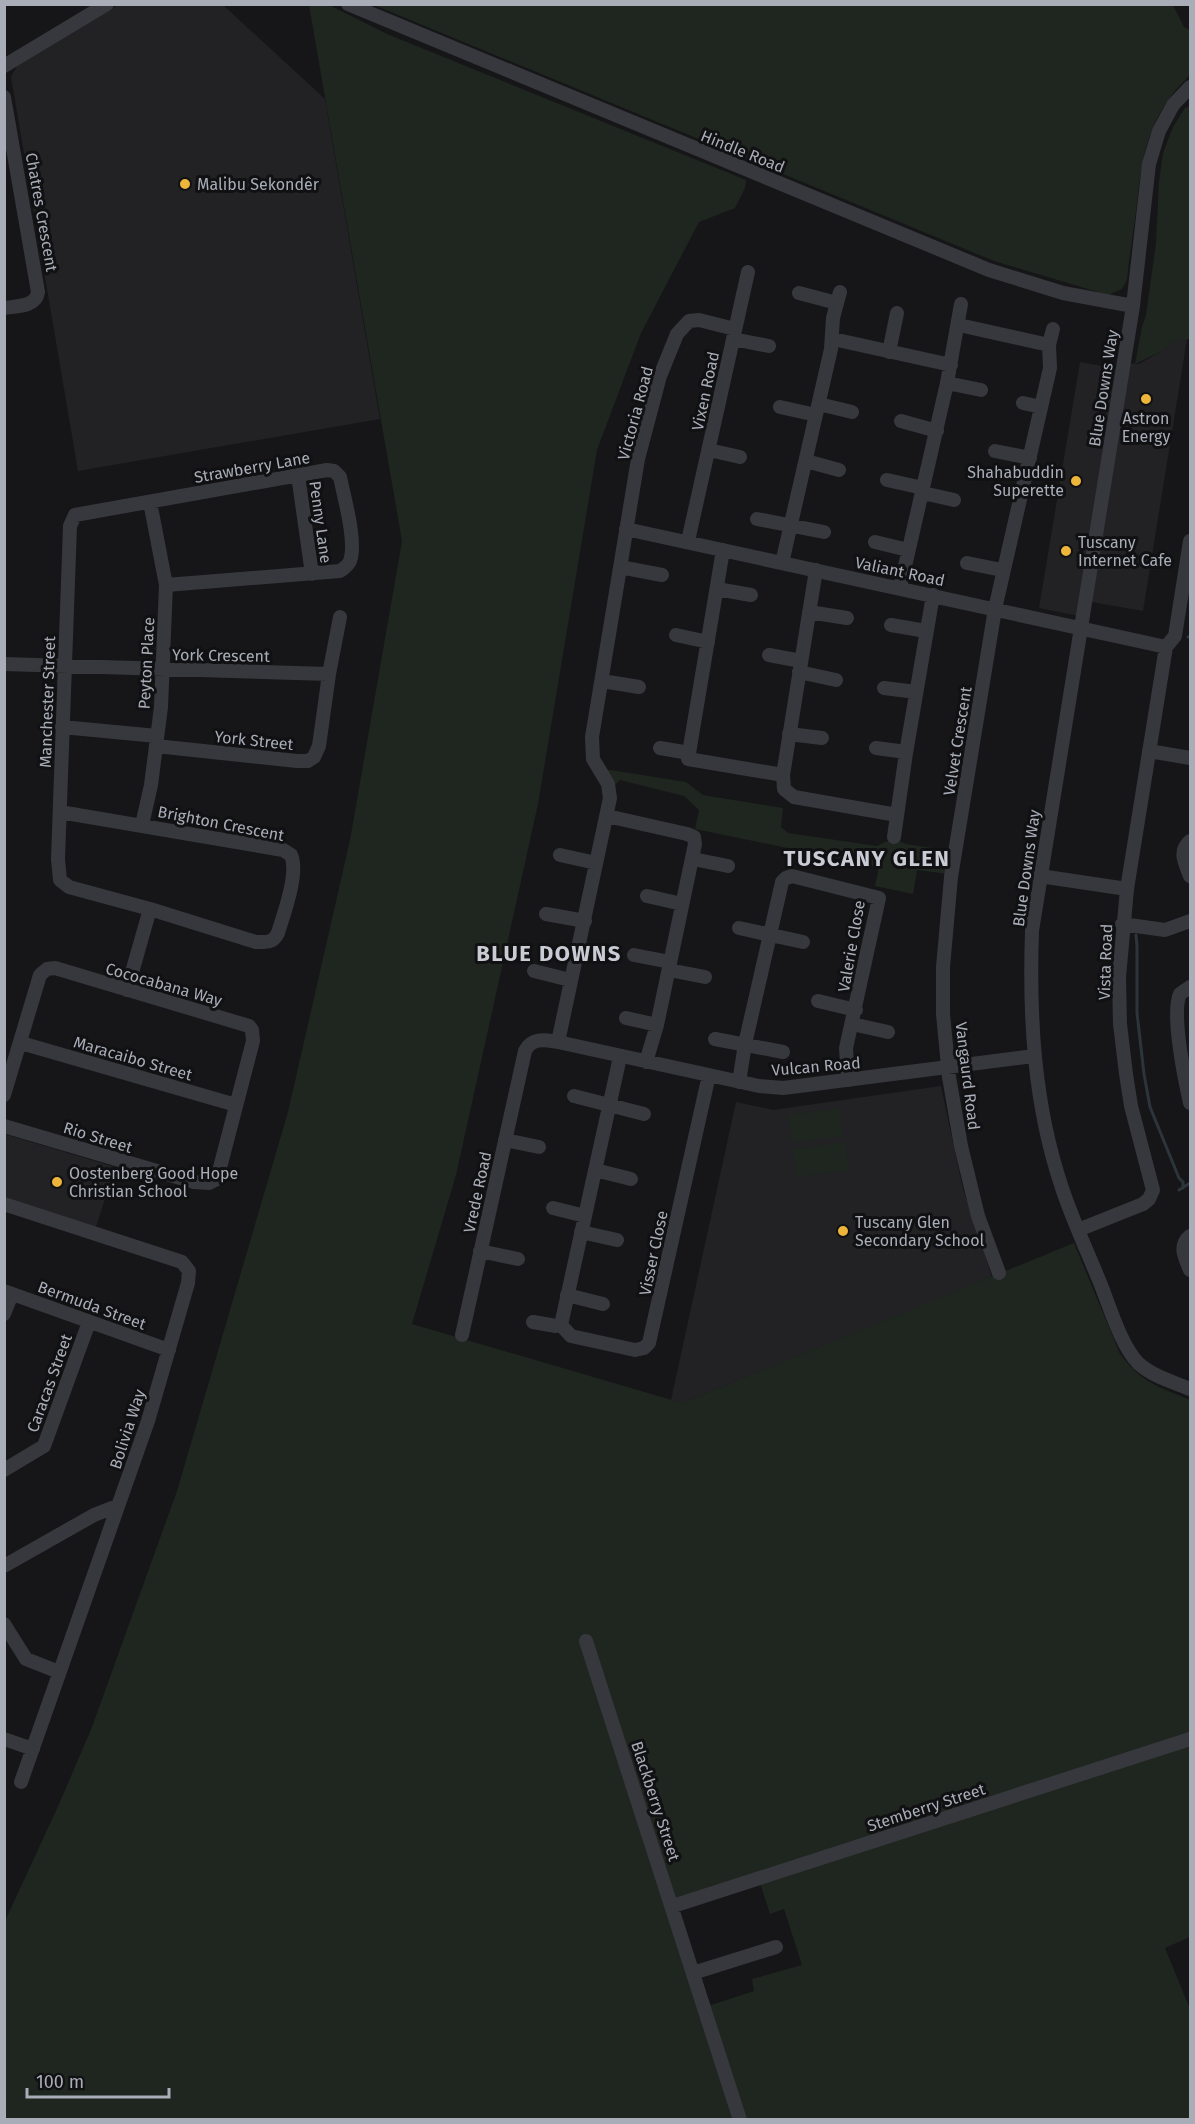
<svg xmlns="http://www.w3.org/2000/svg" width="1195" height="2124" viewBox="0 0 1195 2124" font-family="'Fira Sans',sans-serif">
	<rect width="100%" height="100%" fill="#161618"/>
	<path fill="#222225" d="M118,5H223L325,99L380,419L78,471L11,77L17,66Z
		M1187,339L1143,611L1086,601L1083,617L1039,608L1080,362L1123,370L1125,363L1139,364L1165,349L1171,342Z
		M941,1086L962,1185L992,1277L682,1403L671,1400L736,1102L773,1110Z
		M4,1134L115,1167L96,1227L5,1197Z"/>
	<path fill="#1e261f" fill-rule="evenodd" d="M309,5H329L387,34L746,180L745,188L735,208L699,222L641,333L597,450L538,804L456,1175L412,1324L682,1403L1074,1243L1120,1354C1143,1384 1158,1386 1190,1400V1937L1165,1948L1190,2009V2119L5,2120V1921L60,1802L92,1727L177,1491L288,1112L350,840L402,541ZM759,1880L770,1914L784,1909L802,1965L752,1979L754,1991L705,2007L674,1907Z
		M374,5H1173L1184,27L1190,30V75C1147,116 1142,156 1136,212C1133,235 1129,257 1127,280L1122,289L1108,295L994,261Z
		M1190,106V339L1171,342L1164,350L1135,364L1142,327L1146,315L1156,243L1159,181L1163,153L1173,127L1185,108Z
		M604,769L686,782L703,795L783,808L781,827L788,833L877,846C886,840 896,838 906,844L952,851L948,874L917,870L913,894L875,886L879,867L695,829L699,810L684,796L620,780L613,787Z
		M839,1109L843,1136L792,1143L788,1115Z
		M845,1142L849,1170L797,1177L793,1149Z"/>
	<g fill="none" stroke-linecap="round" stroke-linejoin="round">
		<path stroke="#2c353c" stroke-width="3" d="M1188,637L1190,636
			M1136,935L1137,946V1013L1144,1074L1150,1107L1179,1178L1183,1182V1188
			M1179,1190L1190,1183"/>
		<path stroke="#37383d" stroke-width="14" d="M348,4L989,270L1063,293L1133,306
			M4,66L107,4
			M1190,87L1173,105L1159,131L1149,164L1133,306L1032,931C1029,1018 1034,1105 1062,1188C1073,1221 1088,1253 1101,1285C1110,1308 1121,1345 1138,1363C1152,1376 1173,1382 1190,1389
			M4,97L38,292C36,307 17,306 4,308
			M799,293L837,303
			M959,325L1049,345
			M733,339L769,346
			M833,339L951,365
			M889,352L897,313
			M947,383L981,390
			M1023,403L1041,407
			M819,404L852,412
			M780,407L816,415
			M901,421L937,431
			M709,450L740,457
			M995,451L1030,458
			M806,461L839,470
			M298,475L312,574
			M887,480L923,488
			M923,493L954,500
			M757,519L824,532
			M626,529L1166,647
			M688,541L748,272
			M875,542L908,550
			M723,550L688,759L783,775
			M782,563L831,349L833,318L840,292
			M967,563L1002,570
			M620,567L662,575
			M816,570L783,775L784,789L794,797L897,815
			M900,588L947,383L961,304
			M717,589L751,595
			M809,612L847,618
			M891,625L926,631
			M676,635L708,642
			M769,655L801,661
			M4,664L329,674
			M799,672L836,680
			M602,681L639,687
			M884,688L916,692
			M62,727L157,736
			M789,734L822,738
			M156,746L297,761H308L314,757L319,746L329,674L340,617
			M660,748L689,753
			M876,748L906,752
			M1149,751L1190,758
			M60,812L283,850L291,855C299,873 284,913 278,933C273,943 267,942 256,942L150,909L69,887L60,880L58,859L70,526L75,515L327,470L334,471L340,477C344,497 357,542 350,561C348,566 344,568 340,571L166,585
			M607,816L687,834L694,837L695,844L657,1025L646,1062
			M142,825L151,785L161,707L166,585L150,502
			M894,837L906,753L933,595
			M1190,841C1178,852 1185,863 1190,876
			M560,855L596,863
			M693,859L728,866
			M1040,876L1127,889
			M647,896L682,904
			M546,914L585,921
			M1122,924L1165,930L1190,921
			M739,928L803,942
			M634,955L670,962
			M669,970L705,977
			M534,971L570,980
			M1190,987L1180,994C1171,1013 1185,1081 1190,1103
			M127,990L150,909
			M818,1001L856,1010
			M626,1018L657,1025
			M852,1024L888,1032
			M715,1039L783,1052
			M558,1042L610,798L608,784L593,759L592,737L638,459L660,376L677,334L689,321L699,320L735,329
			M21,1043L236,1105
			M739,1082L745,1044L782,882L786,878L792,876L879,898L846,1048L848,1080
			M4,1095L40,975L47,969L55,968L249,1026L252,1030L253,1041L217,1179L209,1183L194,1182L4,1126
			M574,1096L644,1114
			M505,1140L539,1147
			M595,1170L631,1179
			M4,1204L182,1262L189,1271L188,1283L148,1421L21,1782
			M553,1208L585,1216
			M1078,1230L1143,1204L1149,1199L1153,1190L1131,1106L1126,1074L1120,1024L1119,977L1127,889L1166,647L1175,636L1190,541
			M581,1232L617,1240
			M1190,1236C1178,1246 1185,1258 1190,1270
			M480,1251L518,1259
			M999,1273L978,1216L961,1146L949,1077L943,1014V967L951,877L995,609L1050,368L1049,345L1053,329
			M4,1291L169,1350
			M567,1295L603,1304
			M4,1314L12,1294
			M533,1322L556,1326L561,1325
			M561,1325L571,1336L635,1350L644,1348L649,1343L709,1075
			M561,1325L620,1057
			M462,1335L525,1051C532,1037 545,1040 558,1042L759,1086L783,1088L807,1085L1034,1056
			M4,1470L44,1446L89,1322
			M4,1566L94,1515L117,1506
			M4,1624L26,1659L59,1672
			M586,1641L740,2120
			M4,1739L33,1749
			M673,1906L1190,1739
			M693,1973L776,1947"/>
	</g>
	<g fill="#edb539" stroke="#111113" stroke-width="2">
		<circle cx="185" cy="184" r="6"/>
		<circle cx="1146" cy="399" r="6"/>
		<circle cx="1076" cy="481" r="6"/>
		<circle cx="1066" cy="551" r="6"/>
		<circle cx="57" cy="1182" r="6"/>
		<circle cx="843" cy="1231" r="6"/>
	</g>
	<g text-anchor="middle" stroke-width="6" stroke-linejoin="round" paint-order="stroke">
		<g font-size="16" fill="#a8adb8" stroke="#111113">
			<text transform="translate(743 151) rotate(22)" y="6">Hindle Road</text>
			<text transform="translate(42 212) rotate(80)" y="6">Chatres Crescent</text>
			<text transform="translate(1103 388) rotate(-81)" y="6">Blue Downs Way</text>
			<text transform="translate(705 391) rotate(-78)" y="6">Vixen Road</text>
			<text transform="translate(635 413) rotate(-75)" y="6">Victoria Road</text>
			<text transform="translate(252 467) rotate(-10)" y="6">Strawberry Lane</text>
			<text transform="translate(321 522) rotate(82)" y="6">Penny Lane</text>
			<text transform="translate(900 571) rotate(12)" y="6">Valiant Road</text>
			<text transform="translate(221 655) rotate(1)" y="6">York Crescent</text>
			<text transform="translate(146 663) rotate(-87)" y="6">Peyton Place</text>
			<text transform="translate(47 702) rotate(-88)" y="6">Manchester Street</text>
			<text transform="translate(254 740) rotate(6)" y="6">York Street</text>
			<text transform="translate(957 741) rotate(-81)" y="6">Velvet Crescent</text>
			<text transform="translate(221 823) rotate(11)" y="6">Brighton Crescent</text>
			<text transform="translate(1026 868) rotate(-82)" y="6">Blue Downs Way</text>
			<text transform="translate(851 946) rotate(-80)" y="6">Valerie Close</text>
			<text transform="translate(1105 962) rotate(-88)" y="6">Vista Road</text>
			<text transform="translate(164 984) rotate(16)" y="6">Cococabana Way</text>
			<text transform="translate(133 1058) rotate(16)" y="6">Maracaibo Street</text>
			<text transform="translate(816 1066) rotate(-5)" y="6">Vulcan Road</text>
			<text transform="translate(968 1076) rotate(83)" y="6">Vangaurd Road</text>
			<text transform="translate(98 1137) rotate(17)" y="6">Rio Street</text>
			<text transform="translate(477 1192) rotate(-78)" y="6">Vrede Road</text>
			<text transform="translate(653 1253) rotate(-78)" y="6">Visser Close</text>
			<text transform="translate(92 1305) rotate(20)" y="6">Bermuda Street</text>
			<text transform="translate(49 1383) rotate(-70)" y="6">Caracas Street</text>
			<text transform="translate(127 1429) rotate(-72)" y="6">Bolivia Way</text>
			<text transform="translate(656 1801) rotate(72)" y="6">Blackberry Street</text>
			<text transform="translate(926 1807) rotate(-18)" y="6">Stemberry Street</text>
		</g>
		<g font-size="16" fill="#a8adb8" stroke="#111113" text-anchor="start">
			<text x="197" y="190">Malibu Sekondêr</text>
			<text x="1146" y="424" text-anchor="middle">Astron<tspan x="1146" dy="18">Energy</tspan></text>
			<text x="1064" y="478" text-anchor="end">Shahabuddin<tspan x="1064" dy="18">Superette</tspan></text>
			<text x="1078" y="548">Tuscany<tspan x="1078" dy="18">Internet Cafe</tspan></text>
			<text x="69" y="1179">Oostenberg Good Hope<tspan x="69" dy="18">Christian School</tspan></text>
			<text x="855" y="1228">Tuscany Glen<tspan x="855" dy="18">Secondary School</tspan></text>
		</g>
		<g font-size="22" font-weight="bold" letter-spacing="1.5" fill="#c9ccd4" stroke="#111113">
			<text x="867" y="866">TUSCANY GLEN</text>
			<text x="549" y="961">BLUE DOWNS</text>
		</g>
	</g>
	<rect width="1195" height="2124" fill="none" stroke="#a8adb8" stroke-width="12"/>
	<path d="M27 2088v9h142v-9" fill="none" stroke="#a8adb8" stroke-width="3"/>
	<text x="36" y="2088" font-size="18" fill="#a8adb8" stroke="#111113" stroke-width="4.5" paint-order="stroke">100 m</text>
</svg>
